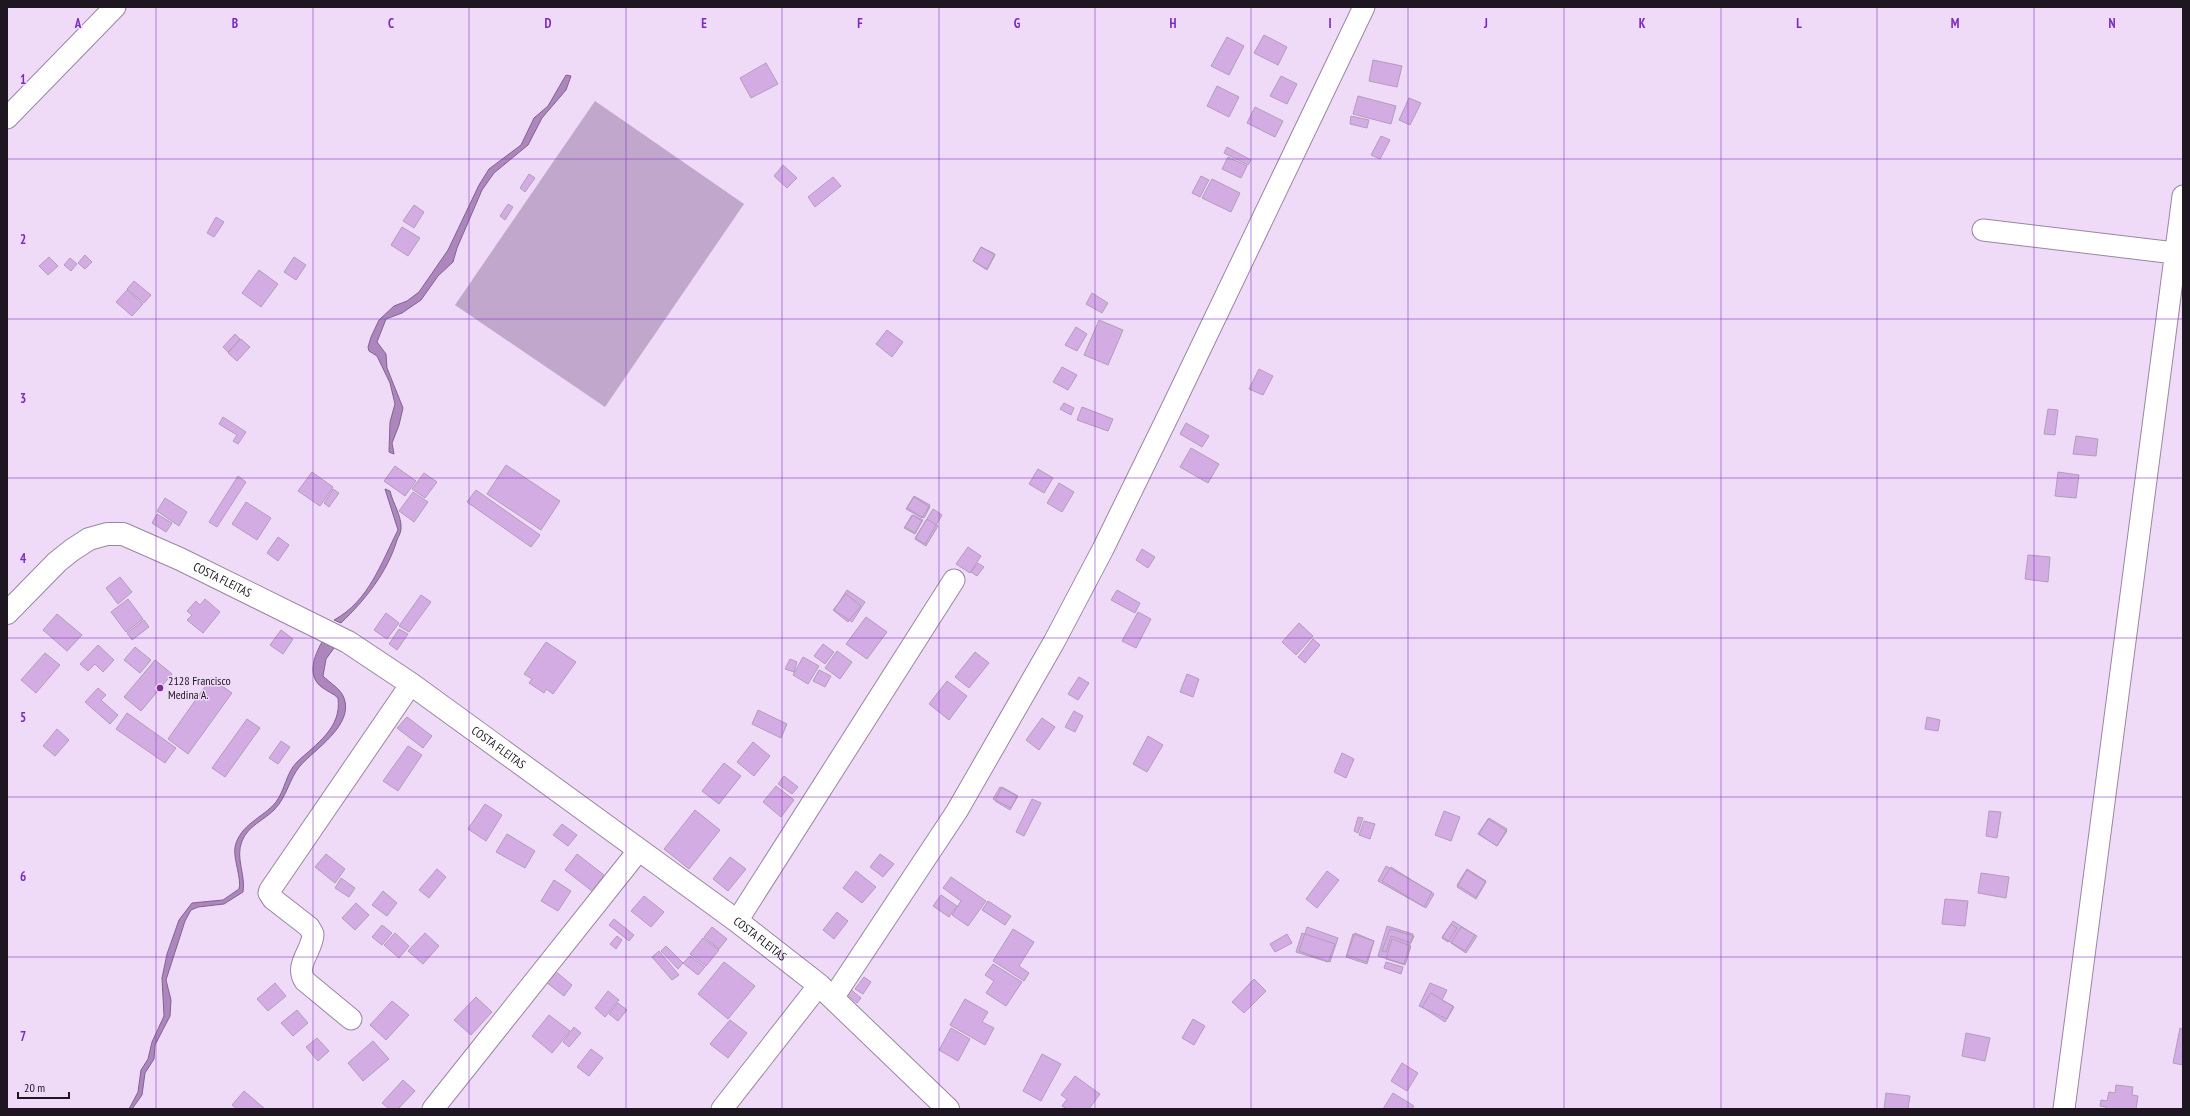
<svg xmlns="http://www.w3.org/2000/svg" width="2190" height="1116" viewBox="0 0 2190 1116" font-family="'PT Sans Narrow',sans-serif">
	<rect width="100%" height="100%" fill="#efdaf8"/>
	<path fill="#c1a7cb" d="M595,101L744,204L605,407L455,305Z"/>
	<path fill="#ac86bc" stroke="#81648e" d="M566,75L571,76L566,90L542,118L528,145L494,173L482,190L457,248L453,262L438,276L421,300L402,313L386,319L377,342L386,354L387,368L403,408L399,425L392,443L394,454L389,452L390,422L395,404L390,383L377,356L369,351L368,347L371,337L379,320L394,306L407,301L419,292L448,250L479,185L489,169L521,145L534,118L548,106Z
		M385,489L390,491C393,504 402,516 401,529C401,533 398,537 397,540C387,573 365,600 341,623L334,620C369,601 381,563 398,530Z
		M322,642L334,648L326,659L323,676C330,683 341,689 344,698C354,725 315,749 300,766C289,779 287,797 274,810C264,820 248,826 242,841C235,858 246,875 243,892L224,904L198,907L191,910L185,921L166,980L171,1000L170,1016L155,1045L154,1059L145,1073L142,1095L132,1109H129L138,1092L141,1070L148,1059L152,1042L164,1016L162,978L167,954L179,920L192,903L223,900L239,889C242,879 233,859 235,847C240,824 263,818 276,802C285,790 286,773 297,762C316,744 342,728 338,698C333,693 328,692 323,688C306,677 314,656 322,642Z"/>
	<path fill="#d4ace4" stroke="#b29dba" d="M1264,35L1287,47L1278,65L1254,53Z
		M1227,37L1244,46L1229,75L1211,66Z
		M1373,60L1402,66L1397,87L1369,81Z
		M766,63L778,84L751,98L740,78Z
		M1281,76L1297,84L1287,104L1270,96Z
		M1217,86L1239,97L1229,117L1207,106Z
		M1358,96L1396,106L1391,124L1353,114Z
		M1409,98L1421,103L1410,125L1399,120Z
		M1255,107L1283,121L1275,137L1247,123Z
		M1351,116L1369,120L1367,128L1350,124Z
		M1381,136L1390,140L1380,159L1371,155Z
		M1227,147L1251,160L1248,165L1224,153Z
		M1228,157L1247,166L1241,178L1222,169Z
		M783,165L797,178L787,188L774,176Z
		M529,174L535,178L525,192L520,188Z
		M1201,176L1209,180L1200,197L1192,193Z
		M833,177L841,186L815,207L808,197Z
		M1212,179L1240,193L1231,212L1202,198Z
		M508,204L513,207L505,220L500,216Z
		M414,205L424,212L414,228L403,221Z
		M216,217L224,222L214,237L207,233Z
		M402,227L420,238L408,256L391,245Z
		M981,247L995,255L987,270L973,261Z
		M981,247L995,254L987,269L973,261Z
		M85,255L92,262L85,269L78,263Z
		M49,257L58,266L48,275L39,266Z
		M294,257L306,265L296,280L284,272Z
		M70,258L77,264L71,271L64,265Z
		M259,270L278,284L261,307L242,293Z
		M134,281L151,295L144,303L127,289Z
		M127,290L143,304L132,316L116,302Z
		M1092,293L1108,303L1102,313L1086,304Z
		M1099,320L1123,330L1108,365L1084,355Z
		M1076,327L1087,334L1077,351L1065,345Z
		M887,330L903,342L892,357L876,344Z
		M235,334L240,339L228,352L223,347Z
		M241,339L250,347L237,361L228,353Z
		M1062,367L1077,375L1068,390L1053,382Z
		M1259,369L1273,376L1263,395L1249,389Z
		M1064,403L1074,408L1071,415L1060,409Z
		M1082,407L1113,419L1108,431L1077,420Z
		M2048,409L2058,410L2055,435L2044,434Z
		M223,417L246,432L238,444L233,441L237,435L219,424Z
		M1186,423L1209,436L1202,447L1180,434Z
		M2076,436L2098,439L2096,456L2073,454Z
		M1191,448L1219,464L1208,483L1180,467Z
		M506,465L560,501L541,530L487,494Z
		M395,466L416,481L405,496L384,481Z
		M1038,469L1053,478L1044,493L1029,484Z
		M312,472L333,487L320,506L298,491Z
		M2058,472L2079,475L2076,498L2055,496Z
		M424,473L437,482L425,498L412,489Z
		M238,476L246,482L217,527L209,522Z
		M1059,483L1074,492L1062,512L1047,503Z
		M333,489L339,493L329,507L324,503Z
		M476,490L540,535L531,547L467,502Z
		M413,492L428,502L414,522L399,511Z
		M914,496L930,505L922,518L906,509Z
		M914,497L930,507L924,518L907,508Z
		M165,498L187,512L179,526L157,511Z
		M246,502L271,518L257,540L232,524Z
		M933,509L942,515L925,544L915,538Z
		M157,514L172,523L166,532L152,523Z
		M912,515L922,521L915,534L904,528Z
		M913,515L923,520L915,533L905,527Z
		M927,519L938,526L926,546L915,539Z
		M278,537L289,545L278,561L267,553Z
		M968,547L981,556L970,573L956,564Z
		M1142,549L1155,557L1148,568L1136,560Z
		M2028,555L2050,557L2048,582L2025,579Z
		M978,563L984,567L977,576L971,572Z
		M120,577L132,592L118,604L106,588Z
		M847,590L865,602L852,622L834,610Z
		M1117,590L1140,603L1135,613L1111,600Z
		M846,594L861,606L848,622L833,610Z
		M421,595L431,602L409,632L399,626Z
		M128,599L143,619L126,632L111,612Z
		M205,599L220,612L203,633L187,620L192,615L187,611L196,601L200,605Z
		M1138,612L1151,619L1136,648L1122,641Z
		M386,613L399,623L387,639L374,630Z
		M57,614L82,635L67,651L43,630Z
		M866,617L887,632L867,659L846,644Z
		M144,620L149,627L132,640L127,633Z
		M1299,623L1313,636L1296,655L1282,642Z
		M399,629L408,634L397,650L389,644Z
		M281,630L293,639L283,654L270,645Z
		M1313,639L1320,645L1305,663L1298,657Z
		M546,642L576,662L553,694L546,689L544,693L529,683L532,679L524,674Z
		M823,644L834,652L825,664L814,656Z
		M98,645L114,660L103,672L95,664L88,671L80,664Z
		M135,647L151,660L140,673L124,660Z
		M837,651L852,662L840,679L825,668Z
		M975,652L989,663L969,688L955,677Z
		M45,653L60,665L36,693L21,680Z
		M803,657L819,666L808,684L793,675Z
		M790,659L797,662L794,672L785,669Z
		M155,660L172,674L141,711L124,697Z
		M819,670L831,676L825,687L813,681Z
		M1187,674L1199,679L1193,697L1180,692Z
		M1079,677L1089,683L1078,700L1068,694Z
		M211,678L232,693L188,754L168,739Z
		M947,681L967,696L949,720L929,704Z
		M98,688L106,695L101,700L118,715L110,724L85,702Z
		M758,710L787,724L781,738L752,724Z
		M1074,711L1083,716L1075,732L1065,727Z
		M127,713L176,748L165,763L116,729Z
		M407,717L432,736L423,748L397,728Z
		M1927,717L1940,720L1938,731L1925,729Z
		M1042,718L1055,727L1039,750L1026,740Z
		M247,719L260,728L225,777L212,768Z
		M57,729L69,740L55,756L43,746Z
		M1148,736L1163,745L1147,772L1133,764Z
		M281,741L290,747L278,764L269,758Z
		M753,742L770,756L754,776L737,762Z
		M408,746L422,755L398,791L383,781Z
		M1342,753L1354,759L1346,778L1334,772Z
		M724,763L741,776L719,804L702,791Z
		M784,776L798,787L792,794L778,784Z
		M776,786L794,800L781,817L763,802Z
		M1000,787L1017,796L1011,808L993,799Z
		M1002,787L1018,796L1010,810L995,801Z
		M1032,799L1041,803L1024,836L1016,832Z
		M485,804L502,815L486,841L468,829Z
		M695,810L720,830L689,869L664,849Z
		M1444,811L1460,817L1451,841L1435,835Z
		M1989,811L2001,812L1997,838L1986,836Z
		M1358,817L1363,818L1358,833L1354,831Z
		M1489,818L1507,829L1497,846L1479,834Z
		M1488,819L1507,831L1497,846L1478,834Z
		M1364,821L1375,824L1370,839L1359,835Z
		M562,824L577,835L568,846L553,835Z
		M507,834L535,851L525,868L496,852Z
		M326,854L345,869L335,883L315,867Z
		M577,854L604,875L592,891L565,870Z
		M880,854L894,864L883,877L870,867Z
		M730,857L746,869L728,891L713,879Z
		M1386,866L1432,892L1424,907L1378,881Z
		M1391,867L1434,894L1426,908L1382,881Z
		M437,869L446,877L429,898L419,890Z
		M1467,869L1486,881L1476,897L1457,885Z
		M1467,870L1486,882L1476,899L1457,887Z
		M856,871L876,887L862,903L843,888Z
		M1327,871L1339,880L1317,908L1306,899Z
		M1981,873L2009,877L2006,898L1978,893Z
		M951,877L986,901L968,926L952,915L961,901L943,888Z
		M341,878L355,888L349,897L335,888Z
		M554,880L571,891L558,911L541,901Z
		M383,891L397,903L387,916L372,905Z
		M941,895L957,906L949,917L933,906Z
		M644,896L664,912L651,927L631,911Z
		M1945,899L1968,901L1965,926L1942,924Z
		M988,901L1011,916L1005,925L982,910Z
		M356,903L369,915L355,930L342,918Z
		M837,912L848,921L834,939L823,930Z
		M614,919L634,935L629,941L609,925Z
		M1453,921L1475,935L1465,951L1442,937Z
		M1451,924L1457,928L1448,942L1442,938Z
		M382,925L392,933L382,945L372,937Z
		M1387,926L1413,934L1404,964L1378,956Z
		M712,927L727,939L719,949L704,937Z
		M1307,927L1338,938L1330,962L1299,951Z
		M1461,927L1477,936L1466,953L1451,943Z
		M1013,929L1034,942L1019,966L1029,973L1024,981L993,961Z
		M1390,929L1414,936L1411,943L1391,936L1386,952L1382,951Z
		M395,933L409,946L399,958L384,945Z
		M425,933L439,946L423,964L408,951Z
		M1302,933L1335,944L1328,962L1296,952Z
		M1355,933L1374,941L1366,962L1347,955Z
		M1287,934L1292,943L1275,952L1270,944Z
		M1353,934L1374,941L1367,964L1346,957Z
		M617,936L622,940L616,949L610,944Z
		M703,938L719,950L706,966L690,954Z
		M1392,939L1411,946L1405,965L1386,959Z
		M666,946L683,963L678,969L661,951Z
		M659,951L679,975L672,980L652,957Z
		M690,956L705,967L698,975L683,963Z
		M724,962L755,986L728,1019L698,994Z
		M1386,962L1403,967L1401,974L1384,968Z
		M993,964L1022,982L1006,1006L986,993L994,981L985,975Z
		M555,971L572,985L564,996L546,982Z
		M864,977L871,982L863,994L855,989Z
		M1254,979L1266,991L1244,1013L1232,1002Z
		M275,983L286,996L268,1011L257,999Z
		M1430,983L1447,990L1442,1000L1453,1006L1447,1019L1419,1006Z
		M849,988L861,998L857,1003L845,993Z
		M608,991L619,1000L605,1017L595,1008Z
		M1431,993L1454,1007L1445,1022L1422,1007Z
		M476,997L492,1012L471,1035L454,1020Z
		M965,999L988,1012L982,1022L994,1028L985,1045L950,1025Z
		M392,1001L409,1015L386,1040L370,1025Z
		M618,1003L627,1010L618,1021L609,1014Z
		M297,1010L308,1023L293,1036L281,1023Z
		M549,1015L570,1031L552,1053L532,1036Z
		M1193,1019L1205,1026L1194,1045L1182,1038Z
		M730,1020L747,1033L728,1058L710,1044Z
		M574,1027L581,1033L569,1047L563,1042Z
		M951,1028L970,1039L958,1061L939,1050Z
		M2180,1028L2183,1029V1065L2173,1063Z
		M1966,1033L1990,1038L1985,1061L1962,1056Z
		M317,1038L329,1051L318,1061L306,1047Z
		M373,1041L389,1059L363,1081L348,1063Z
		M591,1049L603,1058L589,1076L577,1067Z
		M1042,1054L1061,1064L1041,1101L1023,1091Z
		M1402,1063L1418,1073L1407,1091L1391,1081Z
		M1075,1076L1100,1094L1089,1109H1067L1062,1106L1067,1099L1061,1095Z
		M403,1080L415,1091L398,1109H389L382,1103Z
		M2116,1085L2133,1087L2132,1095L2138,1096L2136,1109H2106V1107L2100,1106L2101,1100L2107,1101L2109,1092L2115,1093Z
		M244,1091L265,1109H237L232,1105Z
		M1393,1093L1414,1106L1412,1109H1383Z
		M1886,1093L1910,1096L1908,1109H1884Z"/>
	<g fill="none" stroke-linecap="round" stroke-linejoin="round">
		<g stroke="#9a87a2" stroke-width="23">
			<path id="minor" d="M7,118L115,7
				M1983,230L2183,254
				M737,921L954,580
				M833,998L957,811L1054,642L1103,549L1170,412L1364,7
				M351,1019L305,981C294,965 313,950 313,934L309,927L273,899L269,893L270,890L411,684
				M433,1109L639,850
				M722,1109L819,985
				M2064,1109L2183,196"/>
		</g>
		<g stroke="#9a87a2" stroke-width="24">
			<g id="secondary">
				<path id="s1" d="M7,613L57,562L72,550L89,539L107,534H123L180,559L348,642L411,684L737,921L819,985L948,1109"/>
			</g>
		</g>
		<use href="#minor" stroke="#fff" stroke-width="21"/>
		<use href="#secondary" stroke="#fff" stroke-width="22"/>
	</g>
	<path fill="none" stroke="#7b2cbf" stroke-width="1" stroke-opacity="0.55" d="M156,7V1109M313,7V1109M469,7V1109M626,7V1109M782,7V1109M939,7V1109M1095,7V1109M1251,7V1109M1408,7V1109M1564,7V1109M1721,7V1109M1877,7V1109M2034,7V1109M7,159H2183M7,319H2183M7,478H2183M7,638H2183M7,797H2183M7,957H2183"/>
	<circle fill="#802c9c" stroke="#efdaf8" stroke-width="1.5" cx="160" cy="688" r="4"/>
	<g text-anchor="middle" stroke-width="3" stroke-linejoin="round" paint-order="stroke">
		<g font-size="12" fill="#1e1621" stroke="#efdaf8">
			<text dy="4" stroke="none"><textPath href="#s1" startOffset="255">COSTA FLEITAS</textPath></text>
			<text dy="4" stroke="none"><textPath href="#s1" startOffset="579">COSTA FLEITAS</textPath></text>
			<text dy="4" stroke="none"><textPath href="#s1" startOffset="903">COSTA FLEITAS</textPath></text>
		</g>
		<g font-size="12" fill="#1e1621" stroke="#efdaf8" text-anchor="start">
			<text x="168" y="685">2128 Francisco<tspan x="168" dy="14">Medina A.</tspan></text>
		</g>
	</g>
	<g font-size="13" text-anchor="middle" font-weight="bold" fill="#7b2cbf" stroke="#efdaf8" stroke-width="3" stroke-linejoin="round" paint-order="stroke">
		<text x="78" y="28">A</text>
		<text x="235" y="28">B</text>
		<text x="391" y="28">C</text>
		<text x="548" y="28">D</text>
		<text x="704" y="28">E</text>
		<text x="860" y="28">F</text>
		<text x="1017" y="28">G</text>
		<text x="1173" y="28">H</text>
		<text x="1330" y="28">I</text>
		<text x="1486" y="28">J</text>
		<text x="1642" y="28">K</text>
		<text x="1799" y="28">L</text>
		<text x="1955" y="28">M</text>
		<text x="2112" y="28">N</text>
		<text x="23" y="84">1</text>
		<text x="23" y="244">2</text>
		<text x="23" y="403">3</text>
		<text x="23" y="563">4</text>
		<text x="23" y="722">5</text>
		<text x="23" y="881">6</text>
		<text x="23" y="1041">7</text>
	</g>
	<rect width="2190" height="1116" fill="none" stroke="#1e1621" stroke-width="16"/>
	<path d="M18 1092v6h51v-6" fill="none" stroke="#1e1621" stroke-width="2"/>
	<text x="24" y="1092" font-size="12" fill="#1e1621" stroke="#efdaf8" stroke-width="3" paint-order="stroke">20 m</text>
</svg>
